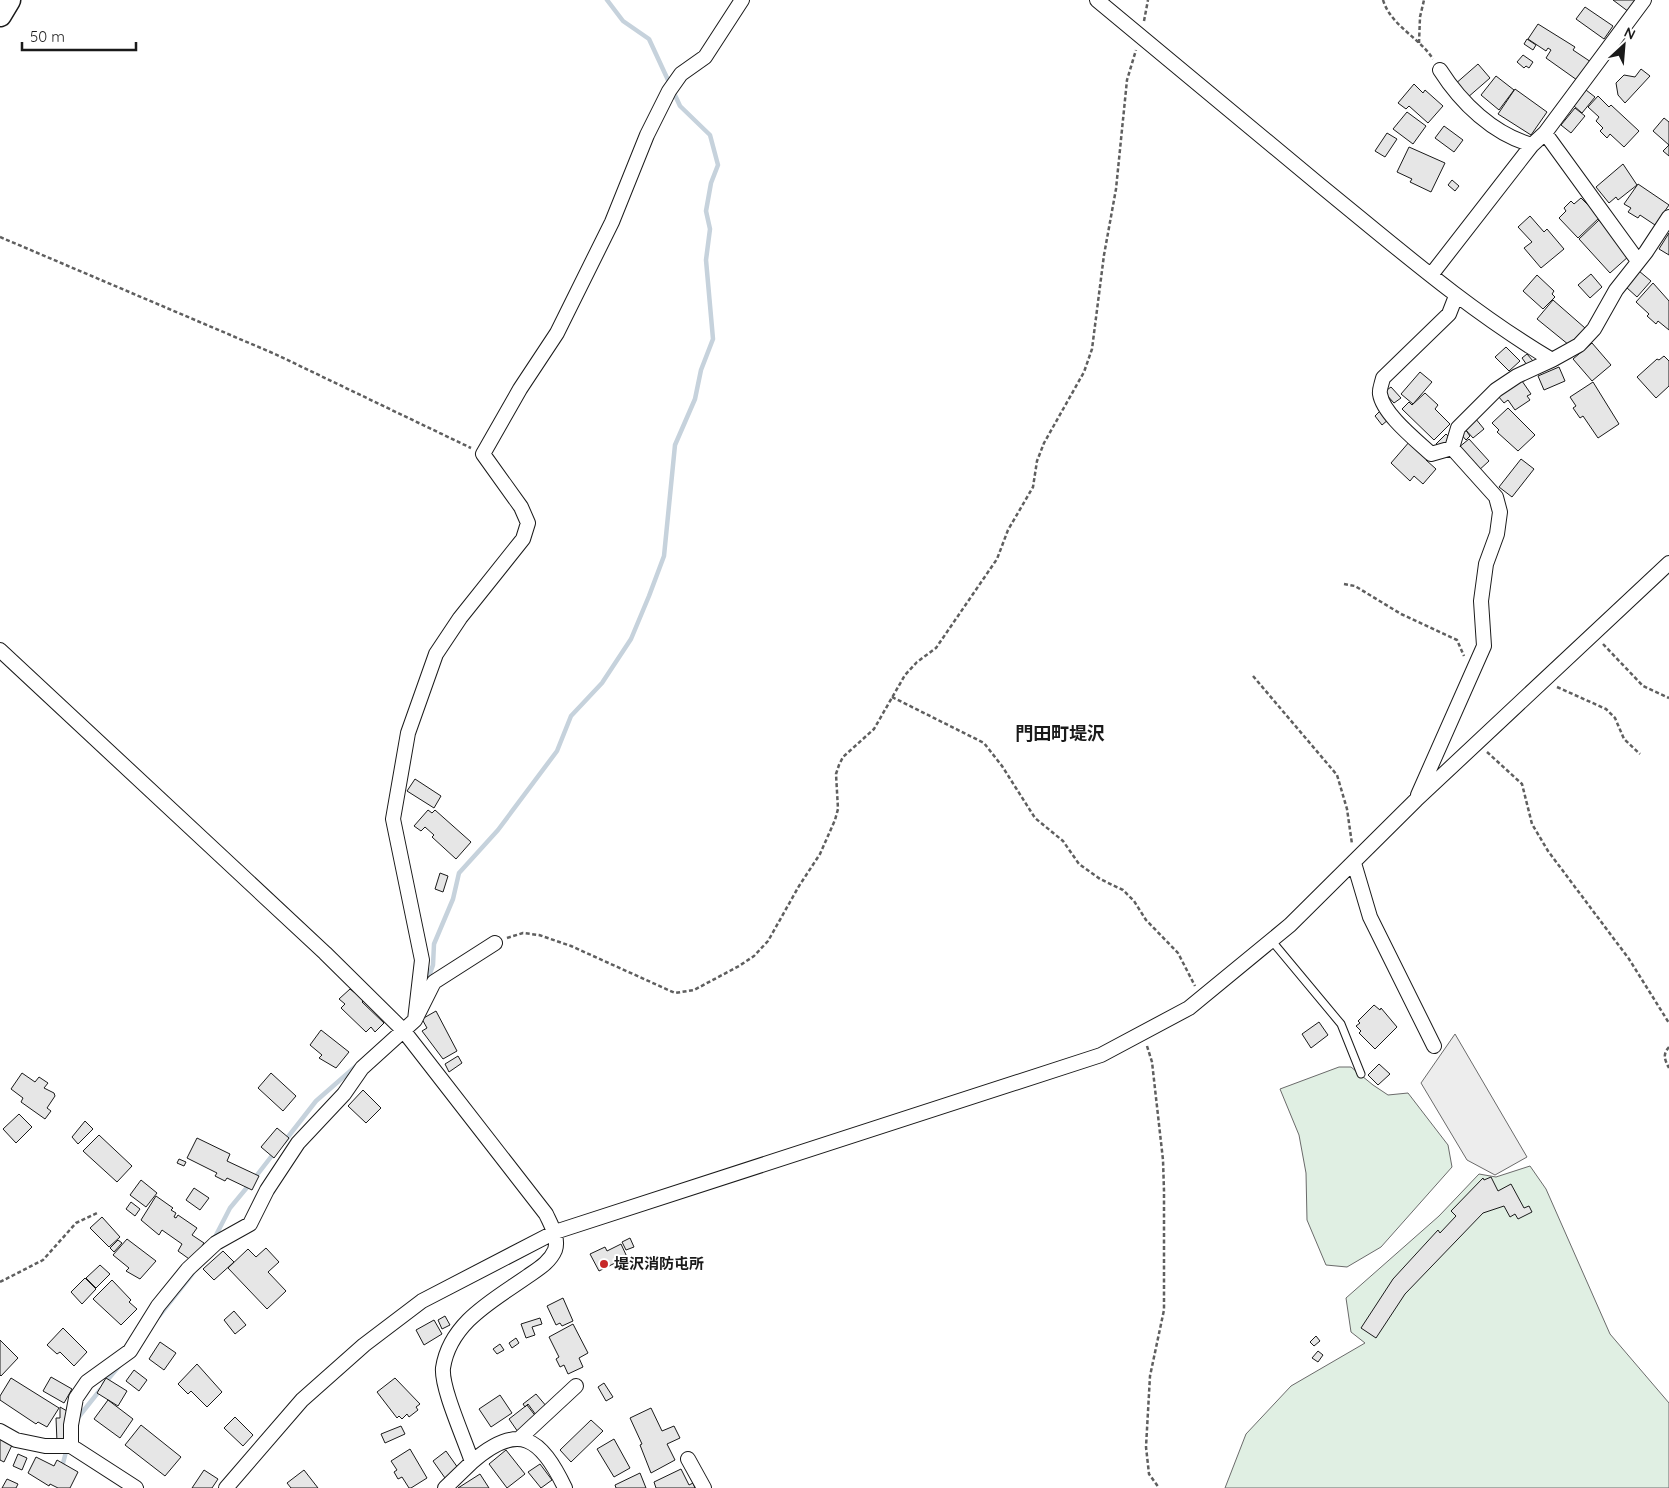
<svg xmlns="http://www.w3.org/2000/svg" width="1669" height="1488" viewBox="0 0 1669 1488" font-family="Quicksand,'Noto Sans JP',sans-serif">
	<rect width="100%" height="100%" fill="#fff"/>
	<path fill="#e0efe3" stroke="#6a6a6a" d="M1339,1067H1351L1373,1085L1388,1095L1408,1093L1448,1145L1452,1167L1381,1247L1347,1267L1326,1265L1307,1220L1306,1173L1299,1135L1280,1089Z
		M1530,1166L1546,1189L1610,1334L1669,1403V1488H1225L1246,1434L1291,1386L1365,1343L1351,1332L1346,1298L1439,1216L1479,1174L1496,1177Z"/>
	<path fill="#ededed" stroke="#6a6a6a" d="M1455,1034L1527,1157L1495,1175L1467,1160L1421,1083Z"/>
	<g fill="none" stroke-linecap="round" stroke-linejoin="round">
		<path stroke="#c6d2dc" stroke-width="4.5" d="M427,982L433,965L434,944L453,899L459,873L498,830L557,751L571,716L602,683L631,639L649,596L664,556L675,445L695,399L701,370L713,339L706,260L710,229L706,211L711,183L718,165L710,135L680,106L649,39L623,21L607,0
			M284,1142L316,1101L356,1066
			M254,1179L274,1153
			M214,1239L230,1208L249,1185
			M159,1316L193,1273
			M104,1384L120,1365
			M77,1419L100,1390
			M62,1467L67,1448"/>
	</g>
	<path fill="#e6e6e6" stroke="#1a1a1a" d="M1613,0H1638L1629,12Z
		M1585,7L1613,26L1604,39L1576,19Z
		M1538,24L1575,47L1573,50L1591,62L1577,80L1546,58L1551,50L1548,48L1546,51L1528,39Z
		M1527,39L1536,45L1533,50L1524,44Z
		M1523,55L1533,62L1529,68L1526,66L1524,68L1517,62Z
		M1478,64L1490,78L1467,98L1454,85Z
		M1641,69L1650,76L1625,103L1618,95L1616,83L1624,75L1635,77Z
		M1496,76L1514,90L1499,110L1481,95Z
		M1414,84L1423,93L1425,90L1443,106L1428,123L1409,106L1406,109L1398,103Z
		M1515,89L1547,112L1531,135L1498,114Z
		M1586,90L1595,97L1582,113L1574,106Z
		M1598,96L1609,107L1611,105L1639,131L1624,147L1610,134L1607,138L1600,131L1603,128L1596,121L1599,117L1588,107Z
		M1575,108L1585,116L1571,133L1561,125Z
		M1407,112L1426,126L1413,144L1393,129Z
		M1664,118L1669,122V156L1663,151L1669,145L1653,131Z
		M1444,126L1463,140L1454,152L1435,138Z
		M1387,133L1397,139L1385,157L1375,151Z
		M1409,147L1445,163L1431,192L1410,182L1412,179L1397,172Z
		M1623,164L1637,185L1618,200L1616,197L1609,203L1596,187Z
		M1452,180L1459,186L1455,191L1448,185Z
		M1638,184L1669,205L1655,225L1640,215L1638,218L1628,212L1631,208L1624,204Z
		M1581,198L1600,217L1578,238L1559,218L1566,211L1564,208L1571,201L1574,204Z
		M1530,216L1544,232L1547,229L1564,249L1541,268L1524,248L1532,242L1518,227Z
		M1599,220L1629,256L1610,273L1579,239Z
		M1669,233V255L1659,249Z
		M1639,271L1651,281L1637,297L1626,287Z
		M1591,274L1602,287L1590,298L1578,285Z
		M1537,275L1554,291L1552,294L1555,297L1543,309L1523,291Z
		M1653,283L1669,301V330L1658,321L1656,324L1647,316L1649,314L1636,302Z
		M1553,300L1585,328L1569,345L1537,319Z
		M1592,343L1611,365L1592,381L1573,359Z
		M1506,347L1520,361L1509,371L1495,357Z
		M1527,354L1533,361L1527,365L1522,358Z
		M1664,356L1669,361V386L1656,398L1637,377L1657,359L1659,360Z
		M1559,367L1565,381L1544,390L1538,376Z
		M1420,372L1432,382L1413,404L1401,394Z
		M1522,381L1531,394L1527,396L1530,400L1515,410L1508,400L1504,403L1498,396Z
		M1593,382L1619,424L1598,438L1583,416L1580,418L1573,408L1576,406L1570,397Z
		M1391,387L1401,398L1394,403L1384,392Z
		M1425,393L1438,405L1435,409L1450,424L1434,440L1402,409L1409,402L1412,405Z
		M1508,408L1535,435L1518,451L1497,432L1499,430L1492,423Z
		M1381,410L1389,419L1382,425L1375,416Z
		M1475,418L1484,429L1473,438L1464,428Z
		M1465,429L1470,436L1466,440L1460,433Z
		M1446,434L1450,438L1440,448L1436,444Z
		M1469,439L1489,461L1477,472L1458,448Z
		M1410,441L1428,458L1426,460L1436,469L1423,484L1414,476L1410,481L1391,463Z
		M1521,459L1534,469L1512,497L1499,487Z
		M415,779L441,796L434,808L407,791Z
		M428,810L432,813L435,810L471,842L456,859L432,837L434,835L425,827L421,831L414,826Z
		M440,873L448,876L443,892L435,889Z
		M350,989L364,1000L362,1002L384,1023L375,1032L371,1027L366,1032L341,1008L345,1004L339,999Z
		M1374,1005L1380,1010L1381,1008L1397,1027L1375,1049L1359,1033L1361,1031L1356,1026L1360,1023L1358,1021Z
		M436,1011L457,1051L443,1059L422,1031L427,1028L422,1019Z
		M1319,1022L1328,1035L1311,1048L1302,1034Z
		M321,1030L349,1052L336,1068L319,1058L322,1055L310,1045Z
		M458,1056L462,1063L449,1072L445,1064Z
		M1379,1064L1390,1074L1378,1085L1368,1075Z
		M22,1073L35,1082L39,1077L48,1083L44,1088L54,1093L55,1096L47,1108L51,1111L45,1119L21,1102L23,1098L11,1089Z
		M271,1073L296,1096L283,1111L258,1088Z
		M363,1090L381,1108L366,1123L348,1106Z
		M19,1114L32,1127L16,1143L3,1129Z
		M85,1121L93,1129L78,1144L72,1137Z
		M277,1128L289,1138L274,1158L261,1147Z
		M99,1135L132,1166L117,1182L83,1151Z
		M197,1138L230,1154L227,1161L259,1176L252,1190L227,1178L225,1181L215,1176L217,1173L187,1158Z
		M179,1159L186,1162L184,1166L177,1163Z
		M1491,1177L1498,1191L1511,1184L1524,1208L1529,1206L1532,1212L1518,1219L1515,1214L1510,1217L1504,1206L1483,1213L1405,1294L1376,1338L1361,1328L1393,1279L1438,1230L1440,1233L1456,1216L1451,1211L1483,1178L1484,1180Z
		M141,1180L157,1193L146,1207L130,1195Z
		M194,1188L209,1198L200,1210L186,1200Z
		M156,1196L173,1208L171,1210L176,1213L174,1217L176,1218L178,1215L197,1228L192,1235L204,1243L192,1261L178,1251L182,1244L162,1230L159,1235L141,1220Z
		M131,1202L140,1209L135,1216L126,1209Z
		M102,1217L120,1237L109,1247L90,1228Z
		M630,1238L634,1247L626,1250L622,1242Z
		M127,1239L156,1261L140,1279L126,1271L129,1268L113,1255Z
		M118,1240L122,1243L114,1252L110,1248Z
		M621,1244L627,1257L599,1271L590,1254L605,1247L607,1251Z
		M266,1248L279,1262L268,1272L286,1291L267,1309L228,1268L248,1249L256,1257Z
		M223,1251L234,1262L214,1280L203,1269Z
		M100,1265L110,1274L96,1288L86,1278Z
		M85,1278L96,1289L82,1304L71,1292Z
		M112,1280L131,1300L129,1302L137,1309L121,1325L93,1299Z
		M563,1298L573,1321L562,1326L560,1323L556,1325L547,1306Z
		M234,1311L246,1325L235,1334L224,1320Z
		M445,1316L450,1325L442,1329L438,1320Z
		M540,1318L542,1324L532,1327L535,1335L526,1338L521,1324Z
		M434,1320L442,1334L424,1345L416,1330Z
		M573,1324L588,1353L579,1358L583,1367L568,1374L564,1365L560,1367L556,1359L559,1357L549,1337Z
		M63,1328L87,1352L74,1366L60,1352L57,1354L47,1345Z
		M1316,1336L1320,1341L1314,1346L1310,1342Z
		M516,1338L519,1343L512,1348L509,1343Z
		M0,1340L18,1358L1,1376L0,1375Z
		M160,1342L176,1353L164,1370L149,1359Z
		M500,1344L504,1350L497,1354L493,1349Z
		M1318,1351L1323,1355L1318,1362L1312,1358Z
		M197,1364L222,1392L207,1407L191,1391L188,1394L178,1384Z
		M134,1370L147,1380L139,1391L126,1381Z
		M51,1377L72,1389L64,1403L43,1391Z
		M11,1378L59,1408L47,1427L38,1422L36,1424L0,1400V1396Z
		M106,1378L127,1391L118,1406L97,1393Z
		M395,1378L420,1404L416,1407L418,1410L409,1417L407,1414L402,1419L399,1416L397,1418L377,1392Z
		M604,1383L613,1397L606,1401L598,1387Z
		M536,1394L547,1407L536,1415L528,1404L525,1407L523,1404Z
		M500,1395L512,1413L491,1427L479,1409Z
		M108,1400L133,1419L120,1438L94,1419Z
		M527,1405L537,1418L518,1432L509,1419Z
		M60,1407L67,1411L69,1442H57L56,1418H60Z
		M651,1408L662,1431L674,1426L680,1438L667,1444L675,1460L651,1473L640,1445L642,1444L630,1418Z
		M235,1417L253,1435L243,1446L224,1428Z
		M591,1420L603,1431L571,1462L560,1450Z
		M141,1425L181,1457L165,1476L125,1445Z
		M401,1426L405,1434L385,1443L381,1434Z
		M0,1439L13,1443L4,1462L0,1460Z
		M614,1439L630,1468L614,1477L597,1449Z
		M410,1449L427,1478L411,1488H409L402,1477L398,1479L394,1472L397,1470L391,1461Z
		M506,1450L525,1474L507,1488L489,1464Z
		M446,1451L458,1468L445,1478L433,1461Z
		M18,1454L27,1458L22,1470L13,1466Z
		M36,1457L54,1466L57,1460L78,1472L70,1488H58L50,1484L49,1486L28,1473Z
		M540,1464L552,1480L541,1488L528,1472Z
		M681,1469L689,1485L693,1483L695,1488H656L654,1482Z
		M204,1470L218,1479L212,1488H192Z
		M304,1470L318,1488H291L287,1483Z
		M640,1473L646,1488H616L615,1485Z
		M480,1474L489,1488H458Z
		M7,1479L18,1484L16,1488H2Z"/>
	<g fill="none" stroke-linecap="round" stroke-linejoin="round">
		<g stroke="#1a1a1a" stroke-width="9">
			<path id="service" d="M1271,940L1341,1024L1361,1074"/>
		</g>
		<g stroke="#1a1a1a" stroke-width="16">
			<path id="minor" d="M1097,0C1185,73 1272,146 1360,218C1422,269 1483,319 1552,360L1517,376L1496,390L1458,428L1452,448L1496,497L1500,512L1497,534L1486,564L1481,601L1484,646L1418,795
				M1440,70C1461,103 1493,134 1532,145L1545,133L1644,0
				M1545,133L1638,261
				M1431,275L1532,145
				M1552,360L1579,345L1594,329L1616,290L1646,252L1669,217
				M1452,448L1431,454C1416,440 1383,414 1380,394C1379,390 1382,383 1383,378L1449,314L1456,296
				M0,650L325,953L403,1030L546,1214C551,1225 559,1238 555,1250C550,1262 538,1269 528,1276C494,1300 450,1322 443,1368C441,1388 465,1440 472,1462L445,1488
				M1354,863L1370,917L1434,1046
				M415,1020L422,960L393,819L408,733L436,654L460,618L523,539L528,523L521,507L483,454L520,389L557,333L612,222L647,135L669,91L681,74L705,57L742,0
				M0,1431L16,1440L45,1446H71L136,1488
				M520,1438L576,1386
				M71,1446V1425L76,1398L87,1382L130,1351L158,1306L188,1269L216,1243L250,1224L267,1190L298,1143L344,1094L362,1068L415,1020L434,982L495,943
				M688,1459L704,1488
				M472,1462C519,1421 541,1438 565,1488
				M226,1488L302,1400L364,1345L422,1301L555,1232L1101,1055L1189,1008L1290,925L1416,800L1669,563"/>
		</g>
		<g stroke="#1a1a1a" stroke-width="25">
			<path id="trunk" d="M0,15L9,0"/>
		</g>
		<path stroke="#5f5f5f" stroke-width="2.5" stroke-dasharray="4 2.5" stroke-linecap="butt" d="M1383,0C1391,26 1419,37 1433,59
			M1144,21L1148,0
			M1419,43L1420,17L1424,0
			M0,237L275,354L471,448
			M1344,584L1355,586L1401,614L1457,640L1464,656
			M1603,644L1643,686L1669,698
			M1253,676L1337,775L1347,809L1352,844
			M1557,687L1606,709L1615,718L1624,739L1640,754
			M892,697L984,743L1002,766L1035,818L1063,841L1079,864L1100,879L1123,890L1134,901L1146,920L1178,953L1195,986
			M1487,752L1522,784L1532,824L1548,851L1629,959L1669,1023
			M507,938L523,933L539,935L571,946L675,993L694,990L739,966L754,956L768,941L799,886L820,854L835,820L838,809L836,774L839,765L843,757L874,729L905,675L917,662L936,648L997,559L1008,530L1033,487L1037,461L1044,443L1084,372L1092,349L1104,255L1116,189L1127,80L1136,50
			M1147,1046L1152,1062L1163,1160L1164,1191V1310L1150,1376L1146,1447L1149,1474L1159,1488
			M1669,1047C1662,1055 1665,1060 1669,1068
			M0,1282L43,1260L76,1223L97,1213"/>
		<use href="#service" stroke="#fff" stroke-width="7"/>
		<use href="#minor" stroke="#fff" stroke-width="14"/>
		<use href="#trunk" stroke="#fff" stroke-width="22"/>
	</g>
	<circle fill="#c62828" stroke="#fff" stroke-width="2" cx="604" cy="1264" r="5"/>
	<g text-anchor="middle" stroke-width="4" stroke-linejoin="round" paint-order="stroke">
		<g font-size="15" font-weight="bold" fill="#1a1a1a" stroke="#fff" text-anchor="start">
			<text x="614" y="1269">堤沢消防屯所</text>
		</g>
		<g font-size="18" font-weight="bold" fill="#1a1a1a" stroke="#fff">
			<text x="1060" y="740">門田町堤沢</text>
		</g>
	</g>
	<g transform="translate(1624 45) rotate(26)" stroke="#ffffff" stroke-width="4" paint-order="stroke">
	<path d="M0-4L9 19L0 12L-9 19Z" fill="#1a1a1a"/>
	<text y="-8" font-size="14" font-weight="bold" text-anchor="middle" fill="#1a1a1a">N</text>
	</g>
	<path d="M22 42v8h114v-8" fill="none" stroke="#1a1a1a" stroke-width="2.5"/>
	<text x="30" y="42" font-size="15" fill="#1a1a1a" stroke="#ffffff" stroke-width="4" paint-order="stroke">50 m</text>
</svg>
